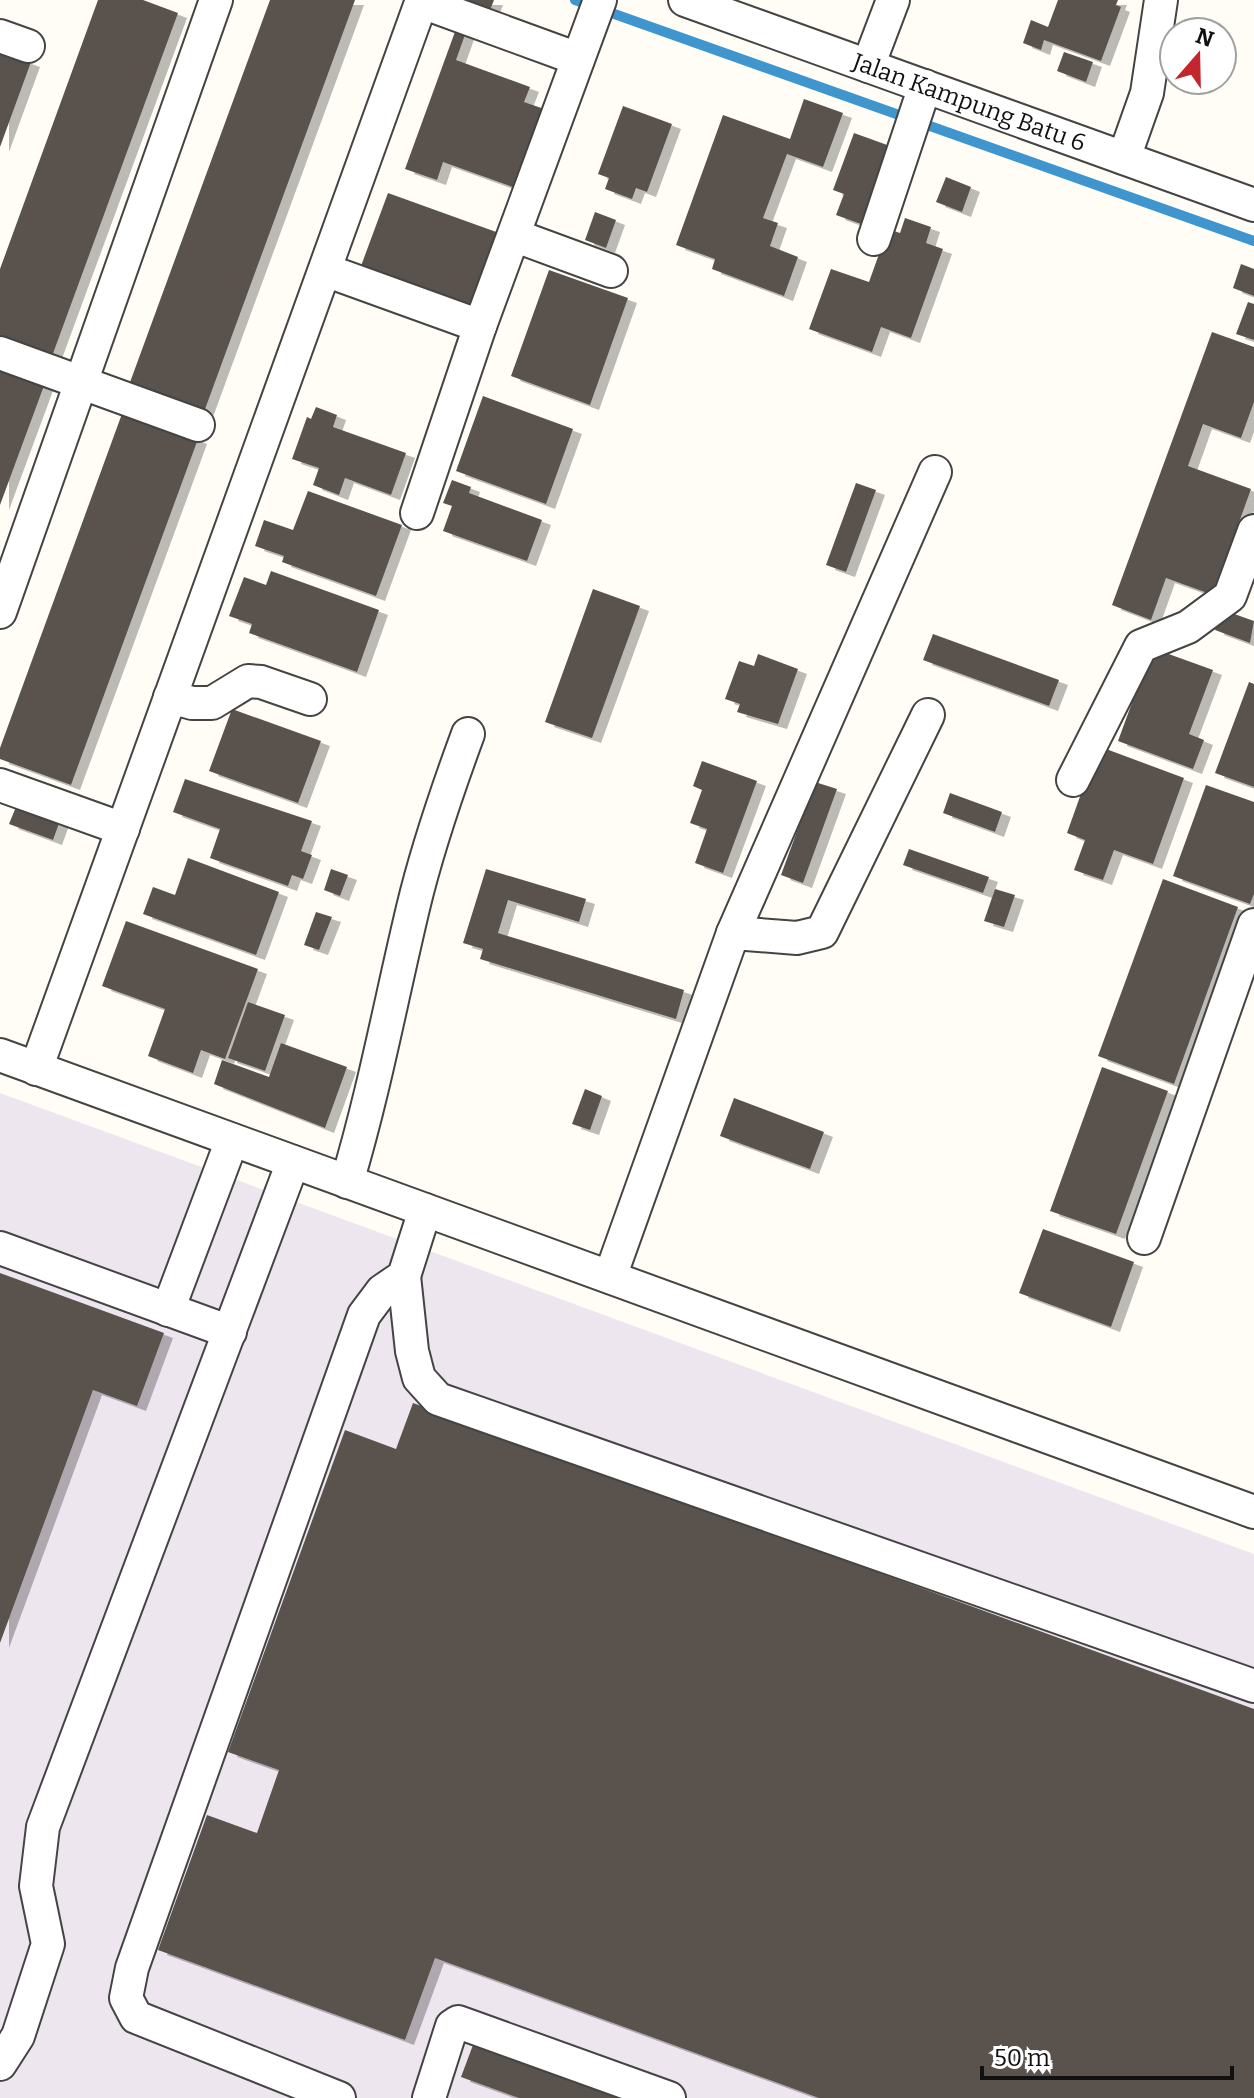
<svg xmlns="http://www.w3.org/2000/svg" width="1254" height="2098" viewBox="0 0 1254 2098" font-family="Bitter,serif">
	<defs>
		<filter id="shadow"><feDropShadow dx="9" dy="5" stdDeviation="0" flood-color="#0004"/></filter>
	</defs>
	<rect width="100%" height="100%" fill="#fffdf5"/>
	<path fill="#eee6ef" d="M0,1093L1254,1554V2098H0Z"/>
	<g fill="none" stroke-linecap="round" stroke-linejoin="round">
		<path stroke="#3f96cf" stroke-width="10" d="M575,0L1254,241"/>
	</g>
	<path fill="#5a524d" filter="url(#shadow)" d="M98,0H143L178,13L51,359L0,341V269Z
		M270,0H355L204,412L129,385Z
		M465,0H494L487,18L462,9Z
		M1058,0H1118L1116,5L1121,7L1101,61L1044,40L1041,50L1023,43L1031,20L1048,27Z
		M456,29L466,32L456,60L530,87L524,102L547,110L518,189L443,162L437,180L405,169Z
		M0,43L3,52L31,62L0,147Z
		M1064,52L1093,62L1086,82L1057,71Z
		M804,99L843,113L823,167L787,154L763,218L778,223L770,246L798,257L784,296L712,269L715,259L676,245L723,115L790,139Z
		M623,106L672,124L647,192L636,188L632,199L605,189L609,178L598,174Z
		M854,133L901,150L872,228L836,215L844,194L833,190Z
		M946,177L971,187L962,212L936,202Z
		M388,193L499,233L472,307L361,266Z
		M595,212L616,220L606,248L585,240Z
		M905,218L931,227L926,243L943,249L911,338L881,327L872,352L809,329L831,269L869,282L888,229L900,233Z
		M1241,264L1254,269V296L1233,288Z
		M549,270L628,298L590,405L511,376Z
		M1248,302L1254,304V340L1236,334Z
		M1212,332L1254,347V402L1241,438L1203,424L1188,466L1251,489L1213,595L1166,578L1151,620L1112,605Z
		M0,367L45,383L0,505Z
		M483,396L573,429L546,504L456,471Z
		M316,407L337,415L333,427L406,453L391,495L345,478L339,495L313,485L319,468L292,459L307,417L311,419Z
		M123,411L198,439L71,785L0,759V748Z
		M452,480L471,487L469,493L542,520L527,561L443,531L452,506L443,503Z
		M856,483L876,490L846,572L826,565Z
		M308,491L402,525L376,596L282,562L284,556L255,546L264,520L293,530Z
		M271,571L379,610L357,672L249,633L252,624L229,616L244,577L266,585Z
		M593,589L640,606L592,738L545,722Z
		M1223,610L1254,621L1250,643L1215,630Z
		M933,634L1059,680L1049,706L923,660Z
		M1152,648L1213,670L1189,734L1204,740L1193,769L1118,741Z
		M758,654L798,669L778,724L737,712L740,704L725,699L739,661L754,666Z
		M1249,682L1254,684V787L1215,773Z
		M232,709L321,741L298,803L209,771Z
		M1098,746L1184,778L1153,864L1114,850L1103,880L1074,870L1085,840L1067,833Z
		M702,761L757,781L723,873L695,863L707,829L690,823L702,790L693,786Z
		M185,779L312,821L301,851L312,855L303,879L292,875L288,886L210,858L220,829L173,812Z
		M815,782L837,789L803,883L781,875Z
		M1206,785L1254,802V894L1250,904L1173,876Z
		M950,793L1002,812L995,832L943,813Z
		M18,802L61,818L53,840L9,824Z
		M909,849L989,877L983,893L903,865Z
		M188,858L279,892L256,955L143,914L153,887L175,895Z
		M331,869L348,875L340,896L324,890Z
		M486,869L586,899L579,922L508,900L498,933L684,990L676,1019L480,959L483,949L463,943Z
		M1163,879L1238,907L1174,1084L1098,1056Z
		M995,889L1015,895L1004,927L984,921Z
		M316,912L332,917L319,950L304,945Z
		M126,921L258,969L225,1059L201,1050L193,1073L148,1056L165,1009L102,986Z
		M248,1002L285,1015L265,1071L228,1058Z
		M281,1043L347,1067L325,1128L214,1084L222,1060L269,1077Z
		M1102,1067L1168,1091L1116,1234L1050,1211Z
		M585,1089L602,1096L590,1130L572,1124Z
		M734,1098L824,1132L810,1169L720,1136Z
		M1043,1229L1134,1262L1111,1327L1019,1293Z
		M0,1273L164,1333L137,1406L93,1390L0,1643Z
		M413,1403L1254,1709V2098H819L435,1958L405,2040L158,1950L207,1815L257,1833L279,1770L228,1752L345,1430L396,1449Z
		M473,2045L618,2098H519L461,2077Z"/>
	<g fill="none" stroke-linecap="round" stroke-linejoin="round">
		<g stroke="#444" stroke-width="36">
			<g id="minor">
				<path id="s1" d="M685,0L1254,205"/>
				<path d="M422,2L578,59"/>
				<path d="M0,36L28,46"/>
				<path d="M868,66L893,0"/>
				<path d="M1124,158L1147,93L1161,0"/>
				<path d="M516,236L611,271"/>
				<path d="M874,239L925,86"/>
				<path d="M325,270L480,326"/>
				<path d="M0,353L198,425"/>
				<path d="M417,513L480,326L600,0"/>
				<path d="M0,612L216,0"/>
				<path d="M170,697L192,703H212L248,681L261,682L310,699"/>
				<path d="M1073,780L1141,646L1188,627L1230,596L1254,531"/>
				<path d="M0,785L123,829"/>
				<path d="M733,933L797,938L822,932L928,715"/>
				<path d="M0,1055L1254,1512"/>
				<path d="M36,1069L422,0"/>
				<path d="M347,1182C374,1092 391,1000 413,908C427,849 447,791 468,734"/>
				<path d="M1144,1238L1254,925"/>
				<path d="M0,1248L230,1332"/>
				<path d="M404,1276L412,1351L419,1378L438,1399L1254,1686"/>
				<path d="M610,1277L733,933L935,472"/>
				<path d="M168,1310L232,1140"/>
				<path d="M0,2064L18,2036L48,1944L36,1886L43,1827L293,1162"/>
				<path d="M339,2098L136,2017L126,1998L132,1968L364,1315L382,1291L404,1276L425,1210"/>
				<path d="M429,2098L452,2026L458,2022L669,2098"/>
			</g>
		</g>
		<use href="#minor" stroke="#fff" stroke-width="32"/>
	</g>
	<g text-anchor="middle" stroke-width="8" stroke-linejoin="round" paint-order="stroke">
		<g font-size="24" fill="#111" stroke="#fff">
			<text dy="8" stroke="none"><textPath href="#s1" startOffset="302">Jalan Kampung Batu 6</textPath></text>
		</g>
	</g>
	<g transform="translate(1198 56) rotate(20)"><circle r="38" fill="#ffffff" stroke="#a0a0a0" stroke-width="2"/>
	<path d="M0-6L14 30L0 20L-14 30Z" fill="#c4262e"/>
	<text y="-12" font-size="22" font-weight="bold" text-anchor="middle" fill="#111111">N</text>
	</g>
	<path d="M982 2066v12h250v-12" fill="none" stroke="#111111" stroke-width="4"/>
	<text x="994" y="2066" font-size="24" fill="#111111" stroke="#ffffff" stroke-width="6" paint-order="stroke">50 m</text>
</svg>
